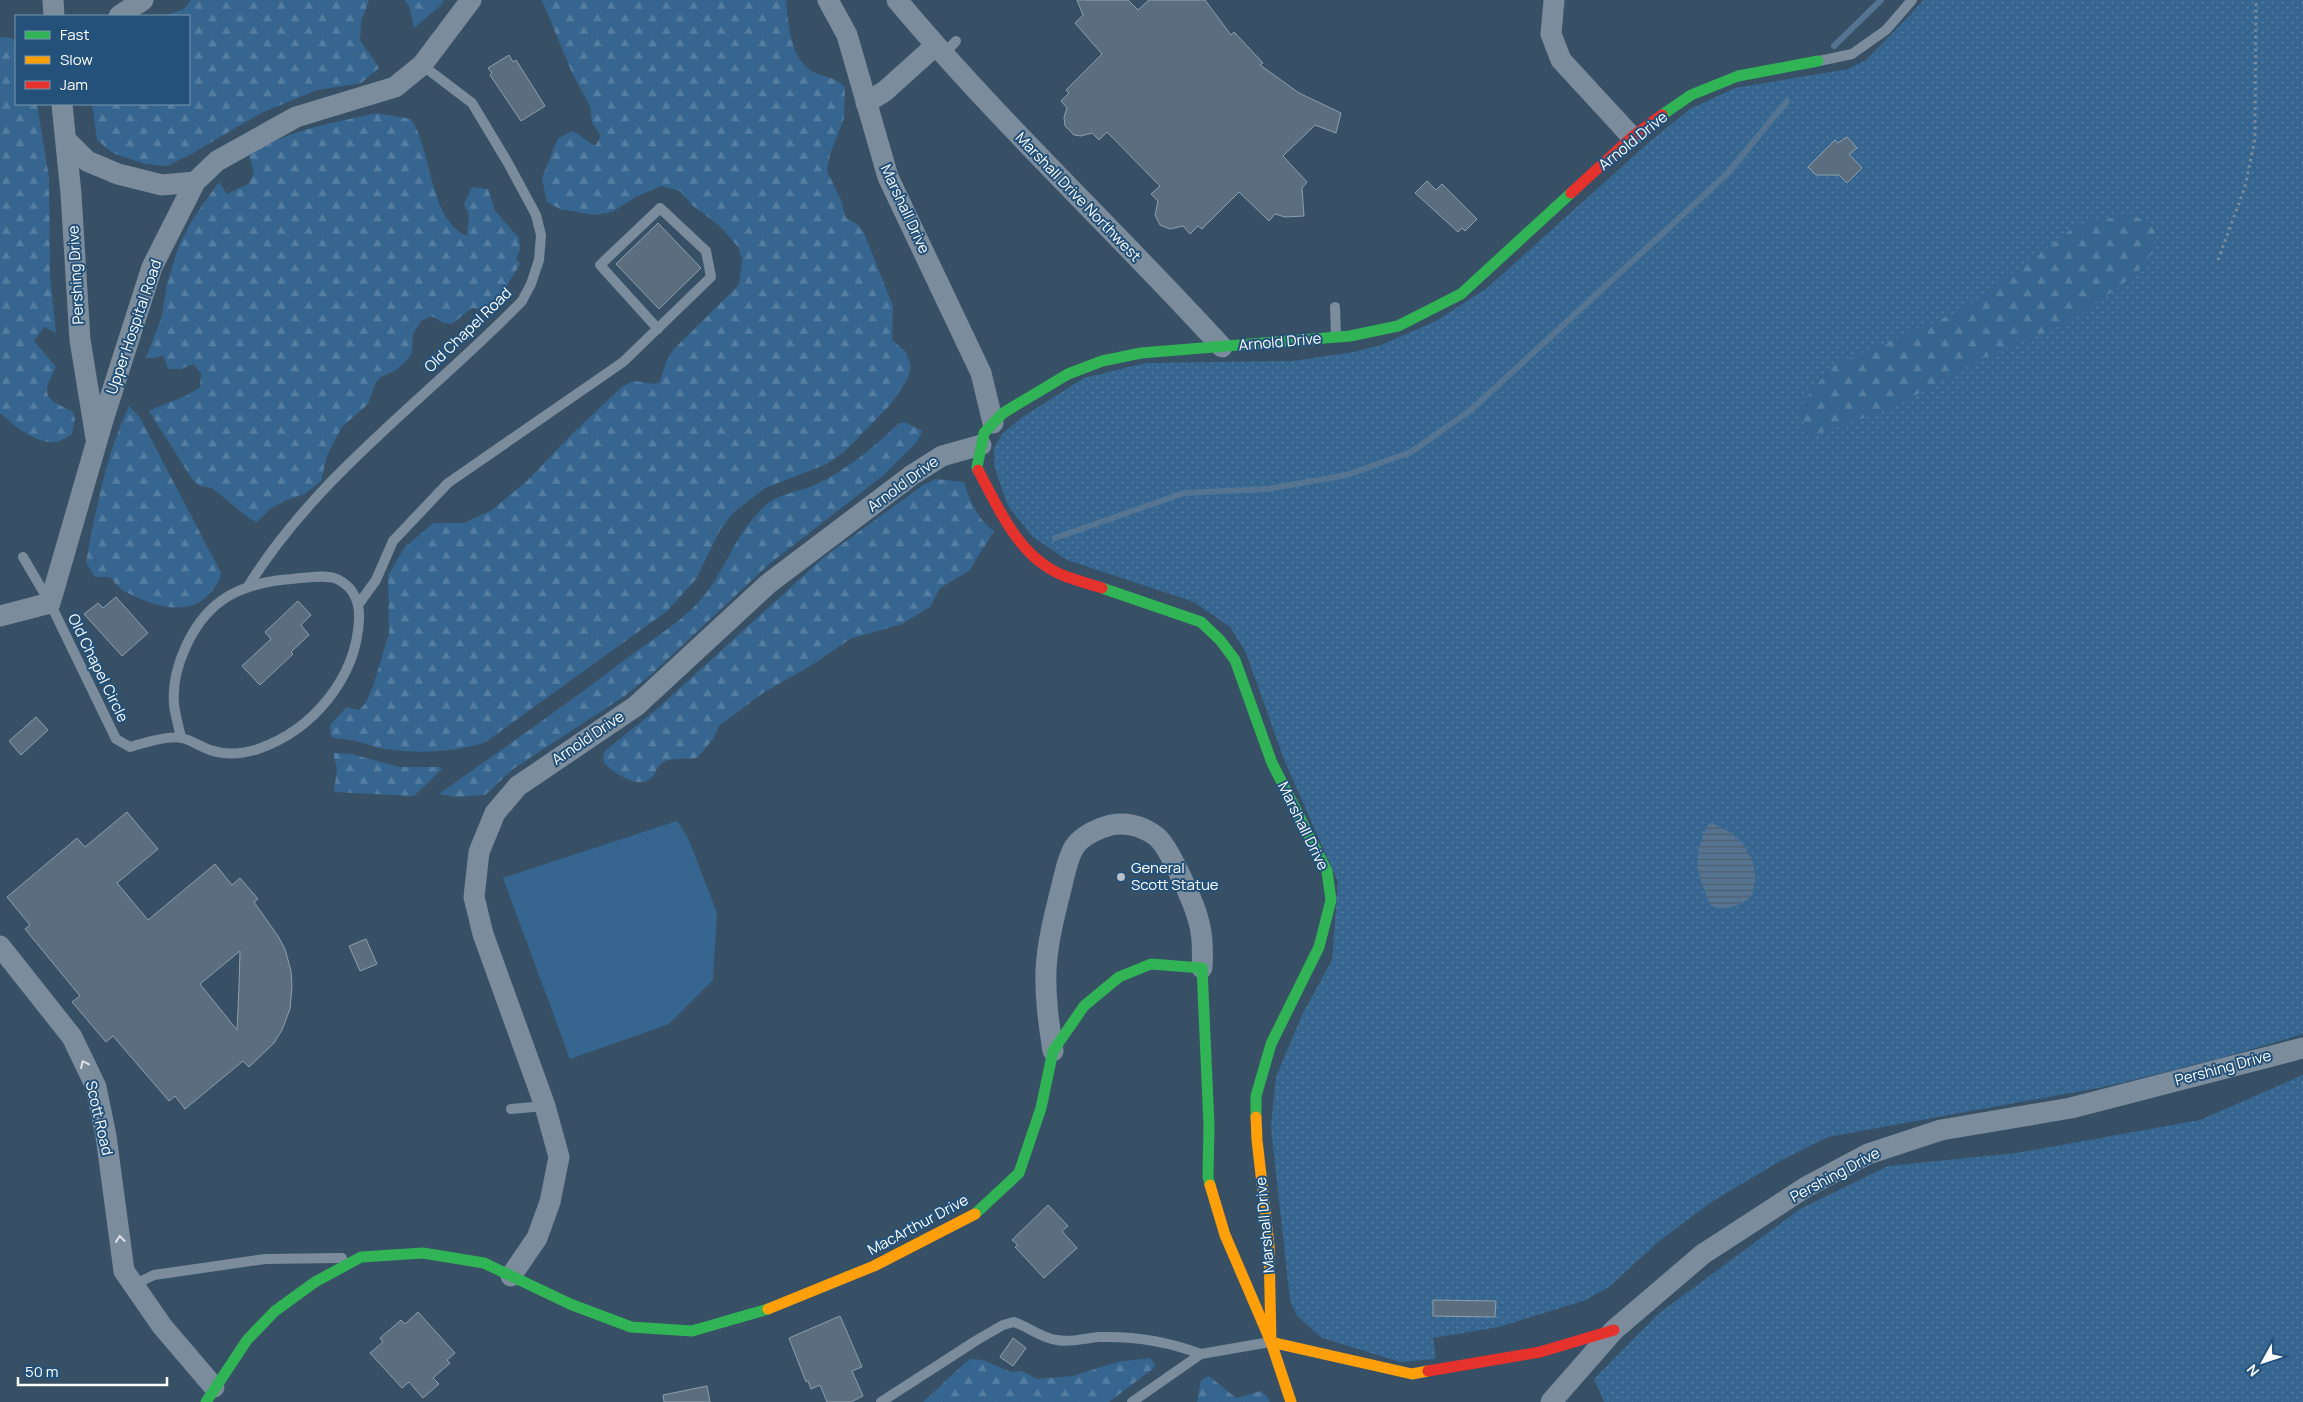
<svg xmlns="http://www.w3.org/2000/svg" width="2303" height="1402" viewBox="0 0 2303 1402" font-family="Manrope,sans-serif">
	<defs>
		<pattern id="green-dots" width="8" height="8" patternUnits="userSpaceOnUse" patternTransform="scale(1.25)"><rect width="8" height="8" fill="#366690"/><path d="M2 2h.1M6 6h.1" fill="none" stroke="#547da1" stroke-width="1.8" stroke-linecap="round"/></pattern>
		<pattern id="forest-firs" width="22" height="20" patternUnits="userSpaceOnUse" patternTransform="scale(1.25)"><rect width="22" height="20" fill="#366690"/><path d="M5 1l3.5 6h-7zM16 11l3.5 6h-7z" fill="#547da1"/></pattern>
		<pattern id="water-rules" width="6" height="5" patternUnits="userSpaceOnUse" patternTransform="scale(1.25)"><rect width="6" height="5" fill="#547492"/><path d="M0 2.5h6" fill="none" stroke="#505e6c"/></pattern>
	</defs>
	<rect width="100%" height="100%" fill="#375065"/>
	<path fill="url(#green-dots)" d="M1923,0H2303V1034L2225,1057L2109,1086L1828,1137L1782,1160L1713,1201L1658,1242L1609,1287L1586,1300L1499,1327L1433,1338L1436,1359L1400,1362L1322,1338L1297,1316L1290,1300L1271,1127L1276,1077L1302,1015L1332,960L1338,882L1285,762L1246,653L1230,627L1194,602L1067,560L1033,537L1008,506L994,466V448L1002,434L1021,418L1084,378L1146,363L1292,361L1354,352L1381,345L1436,321L1487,288L1648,143L1690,109L1735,88L1848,69L1866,60L1912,13Z
		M2303,1075V1402H1604L1594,1379L1658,1314L1800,1209L1888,1166L2016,1153L2200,1120Z"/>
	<path fill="url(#forest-firs)" d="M191,0H369L361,22L360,40L379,68L361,83L317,90L261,113L195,152L167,166L145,164L113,153L97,140L92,104H189V16H164L184,9Z
		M404,0H444L440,6L414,28L409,6Z
		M542,0H786C788,21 790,57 810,70C822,78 833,75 845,87L844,118L830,154L827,171L841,200L846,218L857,224L864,233L893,306L892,340L906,352L911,367L907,380L891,404L845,451L827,464L765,488L733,513L720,530L696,579L667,611L484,743C451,753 413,754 380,748C370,746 360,741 350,740C342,738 338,740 331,736L330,725L347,707L359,710L365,704L373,686L389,634L388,576L404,548L433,523H464L492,510L527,481L573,433L623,386L634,381L655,384L660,382L666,362L673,350L739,285L742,260L738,247L720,226L692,205L680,191L662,186L637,196L612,212L595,215L560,209L547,202L542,178L558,138L573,131L595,146L601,136L592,122L590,106L572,73Z
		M0,37L12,38L16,44V104H37L49,178L50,276L56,333L44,327L34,341L56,367C42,395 42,398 72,411L75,419L72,434C68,436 62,441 57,442C37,445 13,425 0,413Z
		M376,113L411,119C432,150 429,220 467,236L469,215L464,204L472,187L488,189L495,211L519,238L520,250L516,259L520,264L493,308L488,310L472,308L452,324L444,323L431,316L421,321L413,334L412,353L408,359L396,370L381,377L376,382L368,404L342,427L327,455L321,481L305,494L284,501L270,509L257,522L250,519L212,488L200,486L192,479L149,411C166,402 185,399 200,387L201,373L193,364L181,369H168L163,355L156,358H146L162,316L167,284L179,245L194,217L219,182L227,194L248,184L254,174L249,155C287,130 333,123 376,113Z
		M2131,214L2156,226L2152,253L2136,274L2069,323L1991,354L1890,409L1811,436L1797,410L1832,366L1964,309L2077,225Z
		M129,406L140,418L221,573C219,584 215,588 207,596C185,618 148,604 124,591C118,588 114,581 110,577H95L86,562C96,509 106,455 129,406Z
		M899,423H907L922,431L916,443L885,474L768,565L654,672L626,695L513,769L485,795L456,797L439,794C502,749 566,705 627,658C649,642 674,626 693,608C725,577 731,537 765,506C779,493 800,492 817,484C848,469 874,447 899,423Z
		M935,479L964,482C970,501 977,519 994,531L969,571L940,588L930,607L902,624L850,639L815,663L763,693L719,726L713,739L697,758C687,759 675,758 665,761C658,764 657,770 653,776C641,792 614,773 604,763L603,755L606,750L657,709L824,557L922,486Z
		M333,753L351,754L400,767H440L442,769L414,796L334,792L337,768Z
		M1150,1358L1155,1364L1154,1368L1109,1402H923L965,1363L971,1359L983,1360L1011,1372L1022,1371L1037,1379L1073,1376L1117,1362Z
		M1209,1376L1236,1398L1261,1391L1267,1396L1270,1402H1197L1201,1380Z"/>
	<path fill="#366690" d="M677,821L688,838L717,913L713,980L669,1024L570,1059L503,878Z"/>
	<path fill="url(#water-rules)" d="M1709,823C1734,829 1756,852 1755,879C1754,894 1751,900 1737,905C1726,909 1722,909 1711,906C1696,873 1691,856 1709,823Z"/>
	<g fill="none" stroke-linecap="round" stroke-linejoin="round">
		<path stroke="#547492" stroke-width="6" d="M1834,46L1881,0
			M1055,538L1184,493L1267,489L1347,475L1411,452L1471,410L1727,174L1787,101"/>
	</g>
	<path fill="#5b6e7f" stroke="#8e9fac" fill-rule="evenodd" d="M1077,0H1128L1138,10L1149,0H1205L1231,35L1234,32L1263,63L1260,65L1299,93L1341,113L1336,133L1315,125L1283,156L1307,182L1302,188L1304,216L1285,217L1275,214L1269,221L1239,192L1202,229L1198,226L1190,234L1183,226L1170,229L1160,225L1155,215L1158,201L1151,194L1160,186L1107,132L1099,140L1092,133L1081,136L1074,135L1065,126L1064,117L1067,108L1061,101L1069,93L1066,90L1102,54L1075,23L1083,15Z
		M509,55L513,62L516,60L545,106L521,121L490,75L492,73L488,68Z
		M1847,137L1857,148L1849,154L1862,168L1847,183L1839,175H1816L1808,167L1835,140L1838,143Z
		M1427,181L1436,190L1442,184L1477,219L1465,231L1462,228L1458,232L1415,193Z
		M658,223L701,268L659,309L616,264Z
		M116,597L148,633L122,656L84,614L98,603L103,608Z
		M298,601L311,615L301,625L309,635L291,652L293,654L260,685L242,666L271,639L265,632Z
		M36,717L48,730L21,755L9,741Z
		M127,812L158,849L117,883L148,920L215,864L232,885L240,878L258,899L254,902L278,936L285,949L291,971L292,986L290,1009L282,1030L274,1043L249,1067L243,1061L185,1109L175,1096L169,1101L113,1036L106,1042L72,1002L80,996L25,929L30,925L7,897L77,838L85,847ZM240,951L239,987L237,1030L200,984Z
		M366,939L377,964L360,971L349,946Z
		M1048,1205L1068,1226L1062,1231L1077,1248L1044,1278L1015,1247L1018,1245L1012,1240Z
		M1433,1300L1496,1301L1495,1317L1433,1316Z
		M418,1312L455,1353L447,1360L450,1363L433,1378L439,1384L423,1398L409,1382L402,1388L370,1353L383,1342L380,1338L401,1320L405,1324Z
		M840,1316L862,1367L852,1371L863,1396L851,1402H827L820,1385L811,1389L808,1381L806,1382L789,1338Z
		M1013,1338L1026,1348L1013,1366L1000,1357Z
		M707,1386L710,1402H664L663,1395Z"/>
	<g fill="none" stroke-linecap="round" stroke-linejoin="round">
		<path stroke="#7b8c9c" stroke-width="3" stroke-dasharray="2.5 4" stroke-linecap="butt" d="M2218,260L2245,187L2255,138L2256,0"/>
		<path stroke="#7b8c9c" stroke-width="10" d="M943,55L956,41
			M1819,61L1852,54L1886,30L1912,0
			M1335,307L1336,336
			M23,557L50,603L116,739L130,747C143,743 169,735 182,738C191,740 201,747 210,750C225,755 243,754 258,749C313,730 356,678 359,620C360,603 354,587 337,579C326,574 305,578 292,579C269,580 240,587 221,601C192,622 171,669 174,704C175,715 179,727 181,738
			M247,588C317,474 430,396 522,301L531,284L539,260L541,235L536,215L508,163L472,103L422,65
			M358,605L376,580L393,541L448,483L623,362L711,277L706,251L660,208L600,265L658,329
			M511,1109L545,1106
			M133,1285L154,1275L265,1259L342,1258
			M881,1402L977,1340L1003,1325L1014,1322C1029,1327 1041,1338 1057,1340C1071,1343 1085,1338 1099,1337C1135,1336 1167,1341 1201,1354
			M1132,1402L1201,1354L1270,1342"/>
		<path stroke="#7b8c9c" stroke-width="21" d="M53,0L54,16
			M828,0L847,35L888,177L981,373L993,423
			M897,0C999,122 1115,230 1222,347
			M1554,0L1551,34L1561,60L1632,137
			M119,16L143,0
			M866,103L885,91L935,46
			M62,104L71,194L80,340L96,438
			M66,140L87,161L118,174L162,185L195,182
			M0,616L50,603L103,420L152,267L195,182L217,161L296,117L395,87L422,65L471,0
			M0,946L72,1037L96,1087L106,1136L124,1271L162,1326L214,1387
			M1053,1051C1049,1025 1045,998 1046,971C1047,943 1055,913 1062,885C1065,873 1068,856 1075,846C1083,835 1099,828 1111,825C1128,822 1144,827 1157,837C1169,847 1194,903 1198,919C1203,934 1203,951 1202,968
			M511,1276L537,1238L550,1202L559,1157L545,1106L483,934L474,897L479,852L495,813L518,786L636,706L768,584L912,475L942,456L981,445
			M1551,1402L1614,1330L1703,1254L1806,1187L1868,1154L1941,1130L2071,1108L2303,1048"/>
		<path stroke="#30b455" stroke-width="11" d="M1662,115L1691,95L1738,76L1818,61
			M978,470L977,467L984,433L1003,413L1068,374L1102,361L1141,353L1350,336L1398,326L1461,294L1571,193
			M1102,588L1201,622L1220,640L1235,660L1272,763L1327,871L1331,900L1319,947L1271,1044L1256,1096V1117
			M975,1214L1019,1173L1041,1108L1053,1051L1084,1006L1119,977L1151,964L1202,968L1209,1125L1208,1177L1210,1185
			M206,1402L247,1340L275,1311L315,1282L361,1257L423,1253L484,1263L570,1304L631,1327L692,1331L768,1309"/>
		<path stroke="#ff9f0a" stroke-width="11" d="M1256,1117L1257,1140L1269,1245L1271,1342L1291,1402
			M1210,1185L1225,1235L1271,1342L1412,1374L1428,1371
			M768,1309L874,1266L975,1214"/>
		<path stroke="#e5322d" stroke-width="11" d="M1571,193L1632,137L1662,115
			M978,470C999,509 1018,556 1062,575C1075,580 1089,584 1102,588
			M1428,1371L1540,1352L1614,1330"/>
	</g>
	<defs><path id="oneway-chevron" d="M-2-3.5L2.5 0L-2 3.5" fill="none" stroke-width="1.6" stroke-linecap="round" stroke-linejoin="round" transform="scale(1.25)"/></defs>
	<g stroke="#dee2e6">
		<use href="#oneway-chevron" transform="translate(84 1064) rotate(-115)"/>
		<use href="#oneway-chevron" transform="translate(120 1239) rotate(-97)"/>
	</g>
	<circle fill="#b9c2c9" stroke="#235179" stroke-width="2" cx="1121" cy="877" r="5"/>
	<g text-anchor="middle" stroke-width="4" stroke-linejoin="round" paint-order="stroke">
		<g font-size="15" fill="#fff" stroke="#235179">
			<text transform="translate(1633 141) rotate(-39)" y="5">Arnold Drive</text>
			<text transform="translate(1078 197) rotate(46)" y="5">Marshall Drive Northwest</text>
			<text transform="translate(905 209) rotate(65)" y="5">Marshall Drive</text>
			<text transform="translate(76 275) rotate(-93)" y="5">Pershing Drive</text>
			<text transform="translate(134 327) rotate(-71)" y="5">Upper Hospital Road</text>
			<text transform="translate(468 330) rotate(-44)" y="5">Old Chapel Road</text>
			<text transform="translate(1280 342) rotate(-5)" y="5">Arnold Drive</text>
			<text transform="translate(903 484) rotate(-36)" y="5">Arnold Drive</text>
			<text transform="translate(98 668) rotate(64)" y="5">Old Chapel Circle</text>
			<text transform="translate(588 738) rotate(-34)" y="5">Arnold Drive</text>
			<text transform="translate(1303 826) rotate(64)" y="5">Marshall Drive</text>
			<text transform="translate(2223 1068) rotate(-15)" y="5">Pershing Drive</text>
			<text transform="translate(99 1118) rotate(77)" y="5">Scott Road</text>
			<text transform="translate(1835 1175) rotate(-28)" y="5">Pershing Drive</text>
			<text transform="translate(918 1225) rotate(-28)" y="5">MacArthur Drive</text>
			<text transform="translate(1265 1225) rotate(-95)" y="5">Marshall Drive</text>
		</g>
		<g font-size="15" fill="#fff" stroke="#235179" text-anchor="start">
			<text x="1131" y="873">General<tspan x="1131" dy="17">Scott Statue</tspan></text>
		</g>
	</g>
	<rect x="15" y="15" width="175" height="90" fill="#235179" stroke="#7b97af"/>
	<rect x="25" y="31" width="25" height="8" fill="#30b455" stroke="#7b97af"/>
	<text x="60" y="40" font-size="15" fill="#ffffff">Fast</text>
	<rect x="25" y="56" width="25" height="8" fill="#ff9f0a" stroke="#7b97af"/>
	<text x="60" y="65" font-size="15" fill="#ffffff">Slow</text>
	<rect x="25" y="81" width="25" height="8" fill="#e5322d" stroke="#7b97af"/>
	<text x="60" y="90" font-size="15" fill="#ffffff">Jam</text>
	<g transform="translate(2263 1362) rotate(230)" stroke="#235179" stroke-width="4" paint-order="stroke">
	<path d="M0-4L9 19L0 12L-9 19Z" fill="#ffffff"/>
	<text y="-8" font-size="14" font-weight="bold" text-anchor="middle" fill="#ffffff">N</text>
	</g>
	<path d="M18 1377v8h149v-8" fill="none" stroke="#ffffff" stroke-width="2.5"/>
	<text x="25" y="1377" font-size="15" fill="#ffffff" stroke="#235179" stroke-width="4" paint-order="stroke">50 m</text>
</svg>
